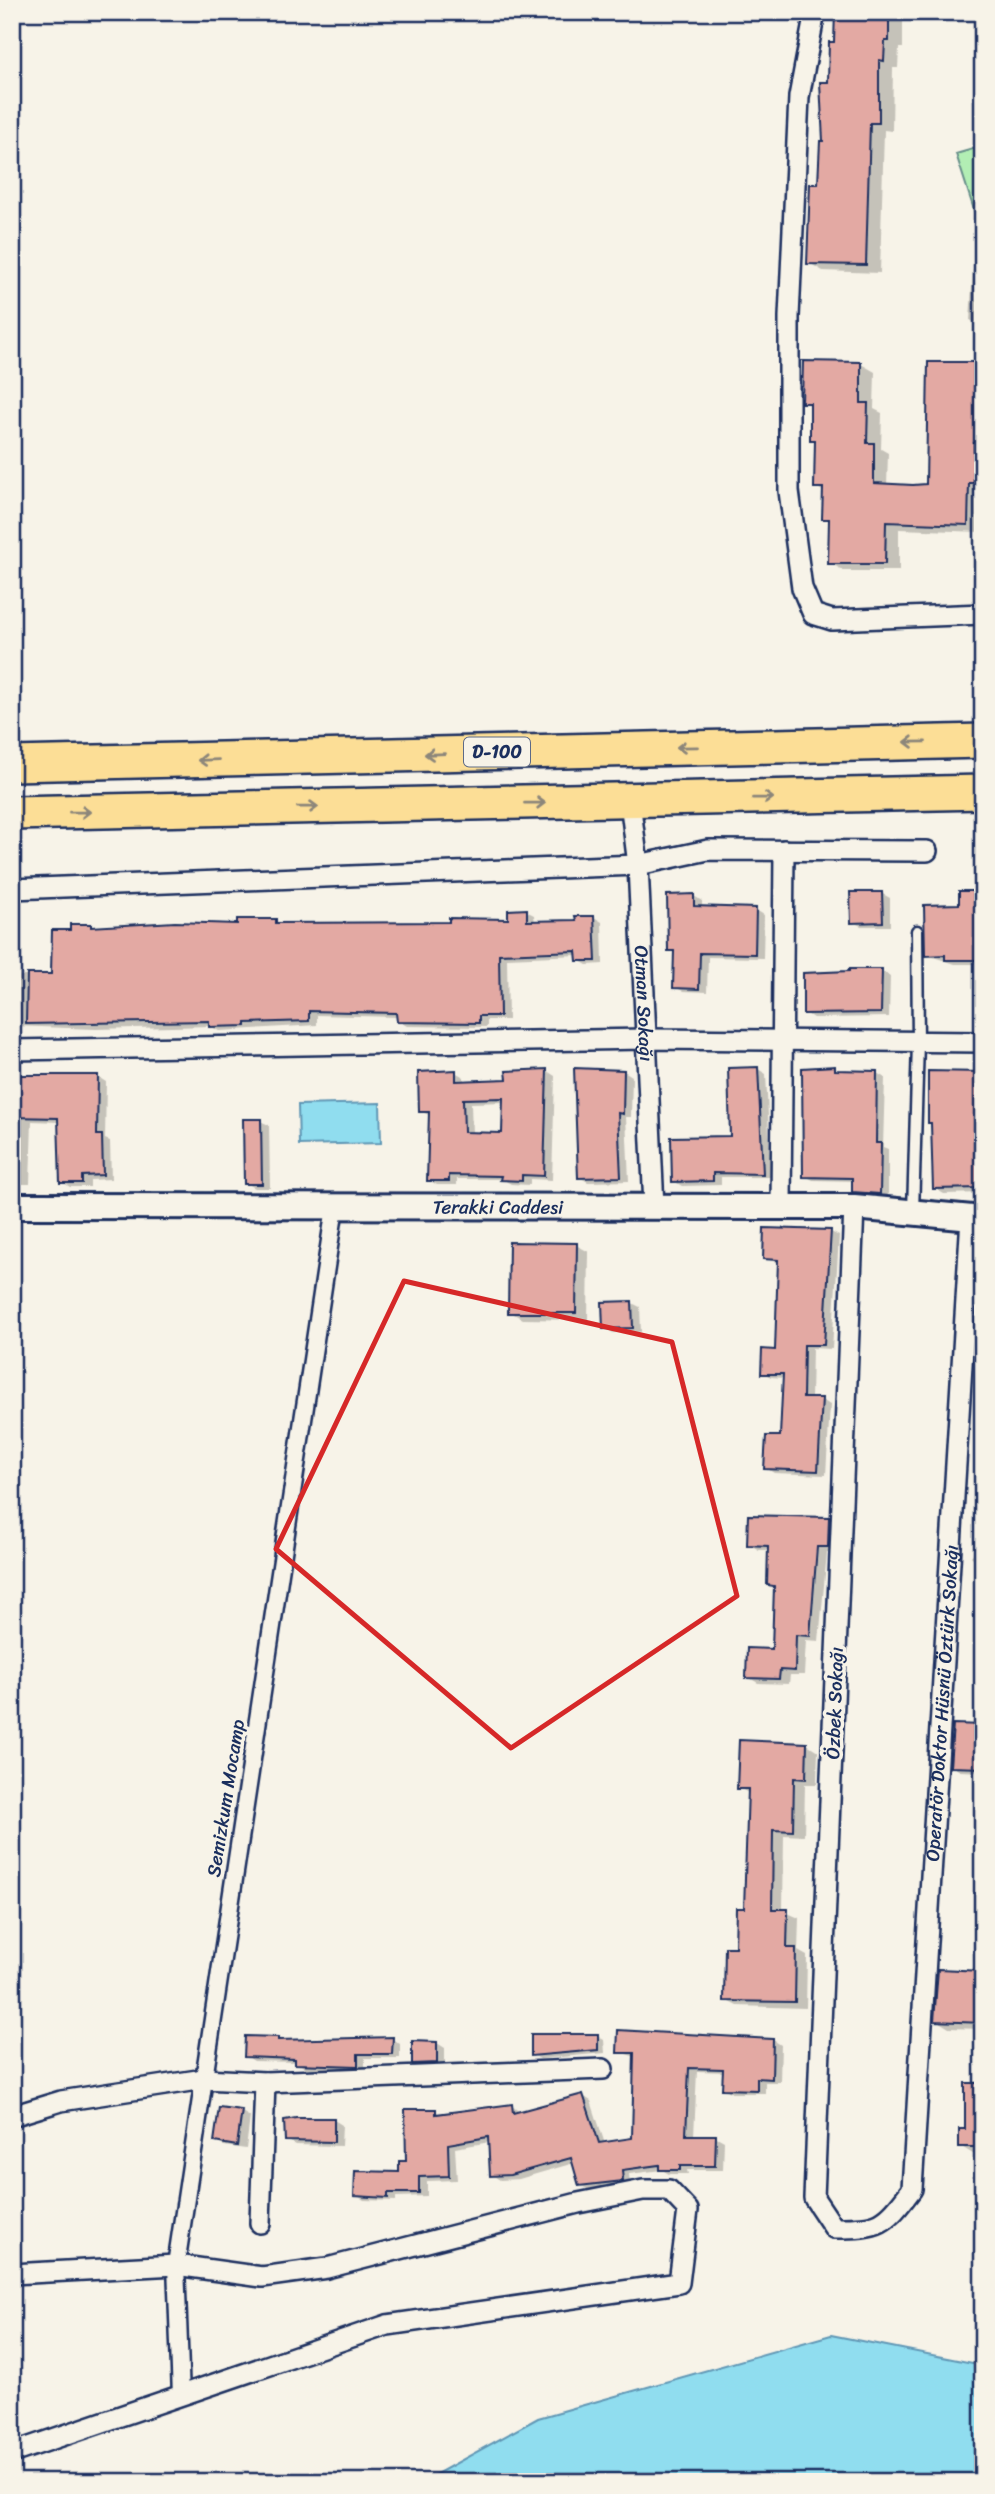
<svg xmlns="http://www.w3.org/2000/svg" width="995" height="2494" viewBox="0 0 995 2494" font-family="Sriracha,sans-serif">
	<rect width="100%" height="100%" fill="#f7f3e8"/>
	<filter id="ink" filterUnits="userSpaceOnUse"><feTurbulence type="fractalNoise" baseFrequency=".0143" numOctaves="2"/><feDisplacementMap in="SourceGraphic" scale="14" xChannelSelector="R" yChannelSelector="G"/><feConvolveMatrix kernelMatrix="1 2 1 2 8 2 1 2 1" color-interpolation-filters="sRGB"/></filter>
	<g filter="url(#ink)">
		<path fill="#b2eeb4" stroke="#668e89" stroke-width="2" d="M983,146V210L975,213L956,154Z"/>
		<path fill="#90ddef" stroke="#6197b5" stroke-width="2" d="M380,1103L381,1143L299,1145L298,1105Z
			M831,2335L983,2365V2482H422L538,2418Z"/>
		<path fill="#0003" fill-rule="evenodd" d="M836,12H903V48H899L898,68H893L892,131L884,130L880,273L823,271L809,263L836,44Z
			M973,269H983V326L970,320Z
			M861,364L875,372L874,409L882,413L881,449L888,453L887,486H928L983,364L981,532L899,529V571H844L830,563V521L824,518V492L816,487V442L812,439V406L804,402Z
			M881,893L890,898V926H861L853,922Z
			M983,893V964H955L927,955L961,905Z
			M694,896L702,901V908L756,910L764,915L763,958L708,957L707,992L683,991L675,987L676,953L670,950Z
			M526,911L534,915L535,923L577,922L594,917L602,922L603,964L587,965L578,960V955L507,958L508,1020H487V1027L407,1026L398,1021V1017L317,1015V1025L219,1031L210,1026L96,1029L12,1026V926L21,931L20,976H53L72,932L90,926L95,929L239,926L275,921L282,925L451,924L510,920Z
			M977,969H983V1020L978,1017Z
			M882,971L890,976L889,1017L813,1018L805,1013Z
			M976,1067L983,1068V1193L944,1194L934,1188Z
			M835,1068L841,1072L877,1073L885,1078L883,1147L888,1149V1198L862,1196L854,1191V1181L813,1180L805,1176Z
			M758,1069L766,1074L771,1177H721V1185L682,1186L673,1181L732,1137Z
			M547,1071L555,1076L552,1180L530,1179V1185L511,1184L502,1179H457V1185H437L429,1180L431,1116L420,1111L455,1072L464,1077V1083L508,1081V1072ZM504,1102V1135L472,1134L471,1103Z
			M624,1071L632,1076L631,1117H626L629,1181L588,1182L579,1177Z
			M12,1076L98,1077L106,1082L105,1139L110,1141L111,1179L90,1180V1187H70L62,1182L60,1122L32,1121L30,1184H12Z
			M260,1121L269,1125L270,1188H255L246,1183Z
			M765,1230L831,1232L839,1236L832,1349L812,1348L811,1400H822L830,1405L826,1475L774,1473L766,1468L782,1438L784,1378L771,1377L763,1373L777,1352L779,1263L765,1258Z
			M576,1245L589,1252L588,1320L523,1319L510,1312Z
			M632,1303L640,1307L641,1332L613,1333L605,1328Z
			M829,1519L839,1525L838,1552H827L819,1641L806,1640L804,1675H790L789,1684L758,1683L748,1677L774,1650L776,1589L768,1584L770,1550H759L749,1544Z
			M983,1543V1567L971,1556Z
			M975,1634H983V1666L974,1661Z
			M983,1727V1772L960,1771L952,1766Z
			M807,1744L818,1751L817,1784H805L804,1836L784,1835L783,1911L799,1918L798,1951L807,1956L806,2008L737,2006L725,2000L746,1910L750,1794L739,1788Z
			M983,1973V2029L949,2028L936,2020Z
			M597,2036L604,2040L605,2053L540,2059L533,2055Z
			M246,2038L283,2042L392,2039L400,2044V2058H365V2070L305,2068L297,2062L254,2061L246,2056Z
			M773,2040L781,2045L780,2082H765V2093H732L724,2088L725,2072L697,2071L694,2136H715L724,2141L723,2170H687L688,2174H669L662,2170L629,2174L630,2185L589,2190L580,2185L574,2163L519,2179L500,2180L492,2175L490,2142L455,2148L457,2180L427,2181V2196L396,2197V2201L364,2200L356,2195L401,2174L435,2111L442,2115L512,2106L521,2113L583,2096L591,2101L605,2144L634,2140L636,2057L619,2052Z
			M437,2043L445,2048V2067L422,2068L413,2063Z
			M983,2085V2154H973L960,2146Z
			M221,2109L242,2112L250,2117L246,2149L224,2146L216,2142Z
			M334,2120L342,2125L341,2146L295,2145L287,2140Z"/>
		<path fill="#e3a9a3" stroke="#1b2f5e" stroke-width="2" fill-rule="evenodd" d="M835,12H889V41H885L884,61L879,60V123H870L866,265L807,264L810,184H818L820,141H823L820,82H828L829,42H834Z
			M803,361L861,362V403H868L867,443H874V483L913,485L926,484L928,362H983V443H974V483H969L968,525L886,522L885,564H828L829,519H822L823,488H814L815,440H810V403H802Z
			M959,891H983V960H945V955L925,956L924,905L959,904Z
			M850,892H882L883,922L851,923Z
			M694,894V906L756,908L755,954L700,953L699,989L673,988L674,951H668L667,895Z
			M527,909V921L576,920L575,916H594L596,961H577L576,951L499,954L500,1016H479V1023L397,1022L396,1013L309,1011V1021L246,1023V1026L209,1027V1021L26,1024L27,974H51L52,930H70V924H91V927L175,922L237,924V919H276V923L449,922V918L508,919V910Z
			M849,969H882L881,1013L803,1014V973L849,971Z
			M835,1066V1070L877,1071L876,1143H881L880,1194L852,1192V1178L803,1177L802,1068Z
			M758,1067L763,1174L713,1173V1181L672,1182L671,1137L730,1136L728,1068Z
			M574,1068L624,1070L623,1114L618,1113L621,1177L578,1178Z
			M547,1069L544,1176L522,1175V1181L500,1180L501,1176L449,1175V1181H427L429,1112H419L418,1072L456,1070V1081L507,1079L506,1071ZM503,1098L502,1133L464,1132L463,1099Z
			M928,1071L983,1072V1188L933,1189L931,1123H928Z
			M12,1075H98L97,1135H102L103,1175L82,1176V1183H60L58,1118L12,1117Z
			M243,1119H261L262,1184H244Z
			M764,1228L831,1230L824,1345H804L803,1398H822L818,1471L764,1469L766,1436H780L783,1374H761L762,1349L775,1350L778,1260L763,1259Z
			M509,1242L577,1243L576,1313H508Z
			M632,1301L633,1328L603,1329L602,1302Z
			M748,1515L829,1517L828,1547H817L810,1636L796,1635L795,1671L780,1670L779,1679L746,1678L747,1648L772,1649L774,1586L767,1585L768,1546L747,1545Z
			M953,1724L983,1725V1768L950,1767Z
			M739,1740L807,1743L806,1779L794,1778L793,1831L773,1830L772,1909H788L787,1948H796L795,2002L724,2001L725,1947H735L736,1908H744L748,1789H737Z
			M938,1969L983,1971V2023L934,2021Z
			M618,2030L773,2039L772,2079L757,2078V2090L722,2089L723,2069L689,2068L686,2135H716L715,2166H680V2170H659V2165L622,2170L623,2181L579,2186L571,2158L510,2175L490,2176L488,2137L448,2144L449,2176L419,2177V2193H388V2198L354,2196L355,2171L399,2172V2161H406L405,2109H436V2114L512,2104L513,2113L583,2094L599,2143L632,2138L634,2053H617Z
			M531,2034H598V2050L531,2056Z
			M245,2036L278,2037V2040L393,2037L392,2054H358V2066L295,2064V2059L244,2057Z
			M412,2041L437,2042V2063L412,2064Z
			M965,2083H983V2147H959V2129H965Z
			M219,2107L242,2110L237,2146L214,2142Z
			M296,2118H334V2142L285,2141L284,2120Z"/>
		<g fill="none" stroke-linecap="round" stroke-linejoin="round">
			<g stroke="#1b2f5e" stroke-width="15">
				<path id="service" d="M913,1212L918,1042L917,931"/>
			</g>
			<g stroke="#1b2f5e" stroke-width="21">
				<path id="pedestrian" d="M181,2396L176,2265L335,1207"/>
			</g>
			<g stroke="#1b2f5e" stroke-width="24">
				<g id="minor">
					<path d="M815,12L799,97L789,317V491L802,588L813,614L832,620L983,614"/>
					<path id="s1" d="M630,801L638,865L654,1207"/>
					<path d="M12,889L638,865L708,850L927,851"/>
					<path d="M12,1050L646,1039L983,1042"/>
					<path d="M781,1207L784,850"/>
					<path id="s2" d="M854,1207L814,2198L834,2228C881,2228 884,2226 912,2189L971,1217"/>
					<path d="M12,2116L61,2101L204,2079L265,2082L603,2069"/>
					<path d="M260,2223L265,2082"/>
					<path d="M12,2274L176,2265L262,2277L327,2268L578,2203L643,2190H669L688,2210L679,2283L387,2325L12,2453"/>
				</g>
			</g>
			<g stroke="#1b2f5e" stroke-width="30">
				<g id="tertiary">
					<path id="s3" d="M12,1206L854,1207L983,1219"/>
				</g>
			</g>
			<g stroke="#1b2f5e" stroke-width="38">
				<path id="trunk" d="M12,764L983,741
					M12,813L983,792"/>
			</g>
			<use href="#service" stroke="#f7f3e8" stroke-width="10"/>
			<use href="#pedestrian" stroke="#f7f3e8" stroke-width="16"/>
			<use href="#minor" stroke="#f7f3e8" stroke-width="19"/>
			<use href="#tertiary" stroke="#f7f3e8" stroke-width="24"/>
			<use href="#trunk" stroke="#fcde96" stroke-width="33"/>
		</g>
		<defs><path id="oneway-shaft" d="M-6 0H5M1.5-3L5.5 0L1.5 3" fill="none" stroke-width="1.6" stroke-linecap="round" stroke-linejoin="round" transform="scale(1.75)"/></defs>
		<g stroke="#8c867a">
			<use href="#oneway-shaft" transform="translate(915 742) rotate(179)"/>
			<use href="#oneway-shaft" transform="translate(687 747) rotate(179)"/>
			<use href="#oneway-shaft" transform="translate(435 754) rotate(178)"/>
			<use href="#oneway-shaft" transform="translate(208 760) rotate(178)"/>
			<use href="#oneway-shaft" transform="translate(763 798) rotate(-1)"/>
			<use href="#oneway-shaft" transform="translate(535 803) rotate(-1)"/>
			<use href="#oneway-shaft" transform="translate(308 807) rotate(-1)"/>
			<use href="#oneway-shaft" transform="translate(80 812) rotate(-1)"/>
		</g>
	</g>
	<path fill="none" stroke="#d62828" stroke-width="5" stroke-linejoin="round" d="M404,1281L672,1342L737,1596L511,1748L276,1549Z"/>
	<g text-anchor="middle" stroke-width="7" stroke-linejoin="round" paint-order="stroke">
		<rect fill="#f7f3e8" stroke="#5d6a87" stroke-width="2" x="464" y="737.5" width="66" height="29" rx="5"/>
		<g font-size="18" font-weight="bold" fill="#1b2f5e">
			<text x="497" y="758">D-100</text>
		</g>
		<g font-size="19" fill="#1b2f5e" stroke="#f7f3e8">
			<text dy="7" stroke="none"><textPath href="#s1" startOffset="203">Otman Sokağı</textPath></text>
			<text dy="7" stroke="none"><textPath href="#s3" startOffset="486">Terakki Caddesi</textPath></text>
			<text transform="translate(834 1703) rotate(-88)" y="7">Özbek Sokağı</text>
			<text dy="7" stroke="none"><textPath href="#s2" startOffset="1608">Operatör Doktor Hüsnü Öztürk Sokağı</textPath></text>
			<text transform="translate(225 1798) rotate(-81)" y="7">Semizkum Mocamp</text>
		</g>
	</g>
	<rect width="995" height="2494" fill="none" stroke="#f7f3e8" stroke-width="42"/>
	<rect x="21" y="21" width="953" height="2452" fill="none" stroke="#1b2f5e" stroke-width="2.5" filter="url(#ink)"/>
</svg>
